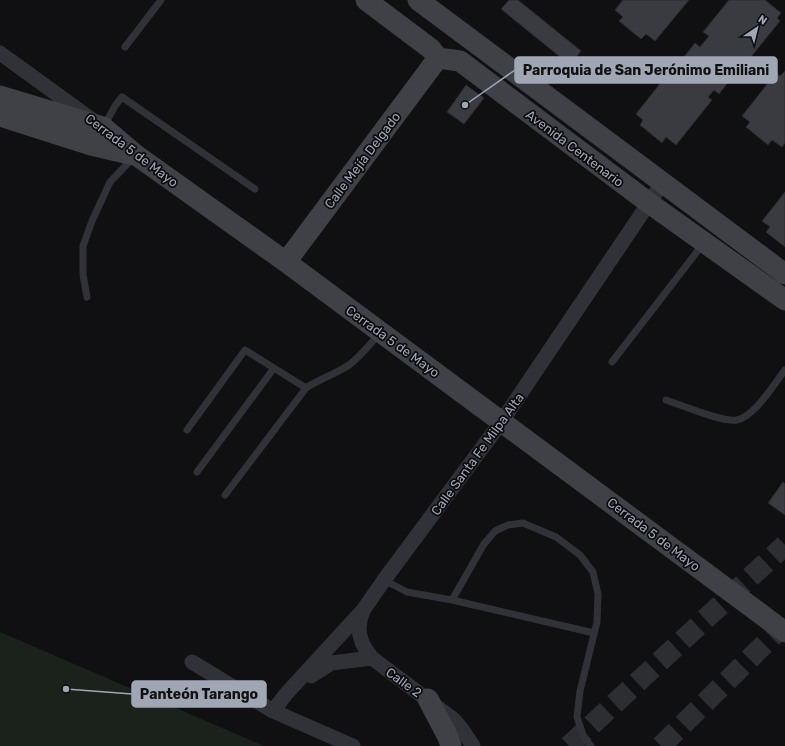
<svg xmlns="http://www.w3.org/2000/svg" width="785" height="746" viewBox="0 0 785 746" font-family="Rubik,sans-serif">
	<rect width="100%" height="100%" fill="#101012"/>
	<path fill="#1a221b" d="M0,632L264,746H0Z"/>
	<path fill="#3a3b40" stroke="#2a2a2e" d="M509,0H518L581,51L570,65L501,9Z
		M623,0H689L655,41L646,34L641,39L619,21L623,17L615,10Z
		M729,0H765L781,13L777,18L780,21L742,68L737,64L733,68L737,71L719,94L714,90L708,97L712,100L676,145L666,137L662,143L640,125L643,120L636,114L670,71L674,74L683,64L680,62L695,43L700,47L709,36L703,32Z
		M785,71V143L782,147L772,140L768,145L746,127L750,122L742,116L776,73L780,76Z
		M466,85L484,98L464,124L447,112Z
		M785,192V247L766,232L770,227L762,221Z
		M783,482L785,484V515L768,503Z"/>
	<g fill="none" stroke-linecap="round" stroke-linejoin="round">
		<path stroke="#2d2e32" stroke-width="21" stroke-dasharray="21 10" stroke-linecap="butt" d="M569,746L785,545
			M661,746L785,624"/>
		<path stroke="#313237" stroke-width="7" d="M125,47L161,0
			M104,126L115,106L122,97L255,189
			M87,297L83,275V246L92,221L110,182L133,158
			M612,362L703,244
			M666,400C681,405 724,423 737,420C755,416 774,384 785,370
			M187,430L245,350L306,388
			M197,472L274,368
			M225,495L306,388C319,379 336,374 349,365C361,356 370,344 380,333
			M384,580L407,592L452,600L594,633
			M452,600L484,544L495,531L508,525L523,523L556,537L580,555L593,572L598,594L597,622L580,691L577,717L584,738L591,746"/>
		<path stroke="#313237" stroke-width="15" d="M0,53L91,119
			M363,611C355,629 360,644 372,658L453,719L461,728L473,746
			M192,662L273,711L353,746
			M311,676L331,663L372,658
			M273,711L286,694L364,609L384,580L502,421L663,182"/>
		<path stroke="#3f4147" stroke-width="21" d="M366,0L431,49L438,58L460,61L649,203L785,300
			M418,0L785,274
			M0,96L103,127L136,155L286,262L785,632
			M0,116L91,145L134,155
			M286,262L438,58
			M428,699L448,737L451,746"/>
	</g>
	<g text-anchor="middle" stroke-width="3.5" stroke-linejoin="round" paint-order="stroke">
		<g font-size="13" fill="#a0a6b4" stroke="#0b0b0d">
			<text transform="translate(575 148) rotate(37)" y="5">Avenida Centenario</text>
			<text transform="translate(132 150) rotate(37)" y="5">Cerrada 5 de Mayo</text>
			<text transform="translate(362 160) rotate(-53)" y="5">Calle Mejía Delgado</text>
			<text transform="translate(393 341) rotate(36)" y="5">Cerrada 5 de Mayo</text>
			<text transform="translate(477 454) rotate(-54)" y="5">Calle Santa Fe Milpa Alta</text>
			<text transform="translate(654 534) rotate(37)" y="5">Cerrada 5 de Mayo</text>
			<text transform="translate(404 682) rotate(36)" y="5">Calle 2</text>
		</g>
	</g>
	<path fill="none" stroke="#a0a6b4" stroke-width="1.5" d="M465 105L515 70M66 689L132 694"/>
	<g fill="#a0a6b4" stroke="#0b0b0d" stroke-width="1.5">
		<circle cx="465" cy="105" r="4"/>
		<circle cx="66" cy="689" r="4"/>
	</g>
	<g fill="#a0a6b4" stroke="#a0a6b4" stroke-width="1.5">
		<rect x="515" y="57" width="262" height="26" rx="4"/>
		<rect x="132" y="681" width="134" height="26" rx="4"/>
	</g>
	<g font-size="14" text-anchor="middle" font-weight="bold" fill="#111">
		<text x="646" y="75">Parroquia de San Jerónimo Emiliani</text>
		<text x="199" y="699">Panteón Tarango</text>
	</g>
	<g transform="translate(757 28) rotate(35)" stroke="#0b0b0d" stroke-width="3" paint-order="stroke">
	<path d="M0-3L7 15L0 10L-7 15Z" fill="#a0a6b4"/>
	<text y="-6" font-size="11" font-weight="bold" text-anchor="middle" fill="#a0a6b4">N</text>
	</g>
</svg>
